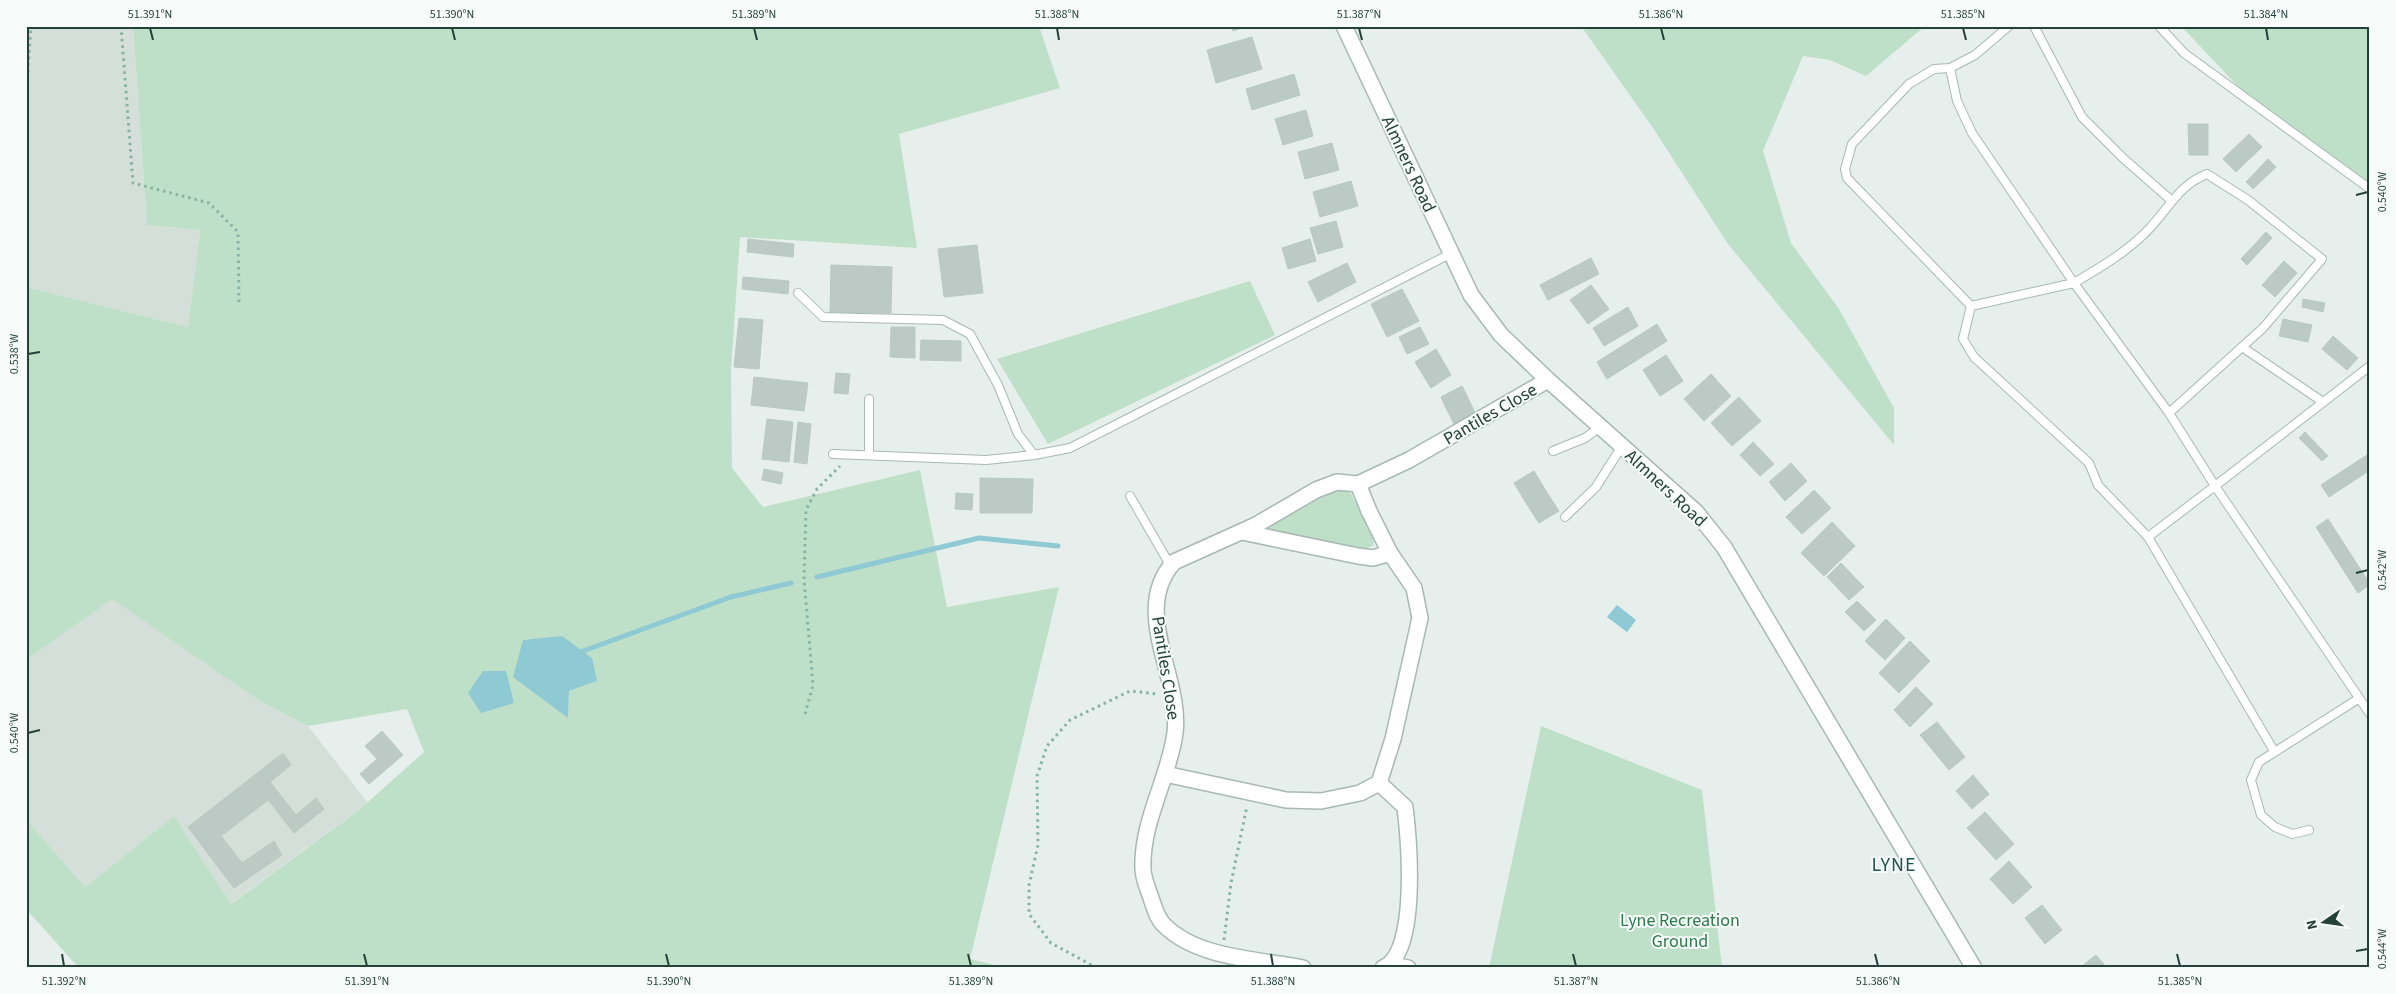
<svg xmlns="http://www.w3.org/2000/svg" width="2396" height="994" viewBox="0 0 2396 994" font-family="'Source Sans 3',sans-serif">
	<rect width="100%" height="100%" fill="#e6efeb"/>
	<path fill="#d4dfda" d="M26,26H133L147,225L200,230L188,327L26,287Z
		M112,598L258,700L308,726L368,803L230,904L174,816L85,887L26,819V660Z"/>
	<path fill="#bfe0c8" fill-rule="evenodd" d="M133,26H1039L1060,88L899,134L917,248L740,237L731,371L732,468L763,507L920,470L947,607L1059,587L970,959L1007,968H79L26,909V819L85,887L174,816L231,904L359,810L424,752L407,709L308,726L258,700L112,599L26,660V287L188,327L200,230L147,225ZM562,636L597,681L569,691L568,718Z
		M1581,26H1925L1866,76L1830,60L1803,56L1763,151L1791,243L1839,309L1894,408V445L1728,244L1653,128Z
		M2181,26H2370V185L2247,96Z
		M1250,281L1275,335L1048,444L997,359Z
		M1334,489H1346L1351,494L1373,534L1374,545L1364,550L1264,529L1273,521Z
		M1541,726L1702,790L1722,968H1489Z"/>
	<path fill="#8ec9d4" d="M1617,605L1636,620L1627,632L1607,617Z
		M562,636L592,658L597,681L569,691L568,718L513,677L523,640Z
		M483,671H506L514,703L481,713L468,693Z"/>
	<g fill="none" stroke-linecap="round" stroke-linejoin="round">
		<path stroke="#8ec9d4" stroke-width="5" d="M817,577L979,538L1058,546
			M583,651L731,597L791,583"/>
	</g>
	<path fill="#bbcac4" stroke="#b8c9c2" d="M1232,26H1247L1233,31Z
		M1252,37L1262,69L1216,83L1207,50Z
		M1294,74L1300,95L1252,110L1246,89Z
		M1306,110L1313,136L1283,145L1275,119Z
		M2188,124H2208V155H2189Z
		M2249,134L2262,147L2236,172L2223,159Z
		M1332,143L1339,170L1305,179L1298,152Z
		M2268,159L2276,167L2253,189L2246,182Z
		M1351,181L1358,206L1320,217L1313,192Z
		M1336,221L1343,247L1318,254L1310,228Z
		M2266,232L2272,238L2247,265L2241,259Z
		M748,239L794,244L793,257L747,252Z
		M1310,239L1316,261L1288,269L1282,248Z
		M977,245L983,293L944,297L938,249Z
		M1591,258L1599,274L1548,300L1540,285Z
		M2284,261L2297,273L2275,297L2262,285Z
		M1347,263L1356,282L1318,302L1308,282Z
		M831,265L892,267L891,313L830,312Z
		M743,277L789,281L788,294L742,289Z
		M1591,285L1609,309L1588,324L1570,300Z
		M1402,289L1419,321L1387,337L1371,304Z
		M2303,299L2325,303L2323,312L2302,307Z
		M1628,307L1638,326L1604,346L1593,328Z
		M739,318L763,320L759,369L734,367Z
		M2283,319L2312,325L2308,342L2279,336Z
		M1657,324L1667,341L1607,379L1597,362Z
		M891,327H915V358L890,357Z
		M1420,327L1429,344L1407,354L1399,337Z
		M2333,336L2358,358L2347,370L2322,349Z
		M921,340L961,341V361L920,360Z
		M1436,349L1451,375L1431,388L1415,362Z
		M1666,355L1683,381L1660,396L1643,370Z
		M836,373L850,374L848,394L834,393Z
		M1711,374L1731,396L1704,421L1684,399Z
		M754,377L808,383L804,411L751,405Z
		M1462,386L1468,398L1446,408L1441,397Z
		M1739,397L1761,421L1732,446L1711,423Z
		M1468,398L1475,413L1454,424L1446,408Z
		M767,419L793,422L789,462L762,459Z
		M798,422L811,424L807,464L794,462Z
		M2305,432L2328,456L2322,461L2299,438Z
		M1753,442L1774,464L1760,476L1740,455Z
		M2370,453V470L2329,497L2321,485Z
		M1791,463L1807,481L1785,501L1769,482Z
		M764,469L783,473L781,484L762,480Z
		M1534,471L1546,491L1526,503L1514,483Z
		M980,478L1033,479L1032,513H980Z
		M1814,490L1831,508L1802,534L1786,517Z
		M1546,491L1559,511L1539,523L1526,503Z
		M956,493L973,494L972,510L955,509Z
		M2328,519L2370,584L2358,593L2316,527Z
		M1832,522L1855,546L1824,576L1801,553Z
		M1841,563L1864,587L1849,600L1827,577Z
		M1857,601L1876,620L1864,631L1845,612Z
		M1886,619L1905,638L1885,660L1865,641Z
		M1910,641L1930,661L1899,693L1879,673Z
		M1916,687L1933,704L1910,727L1894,710Z
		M1937,722L1965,757L1949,770L1920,735Z
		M382,731L403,755L369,784L360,774L377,759L365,746Z
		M283,753L291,765L270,782L296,815L316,798L324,809L294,833L251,778Z
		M1973,775L1989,794L1972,809L1956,791Z
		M251,778L268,800L221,836L242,863L274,841L282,855L234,888L188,827Z
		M1985,812L2014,844L1996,860L1967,828Z
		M2009,861L2032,887L2013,904L1990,879Z
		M2042,905L2062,930L2045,944L2025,918Z
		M2096,955L2107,968H2080Z"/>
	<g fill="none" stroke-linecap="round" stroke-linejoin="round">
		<g stroke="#a8b8b2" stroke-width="10">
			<path id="lane" d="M2009,26L1975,55L1950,68L1934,69L1909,84L1852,144L1845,169L1847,178L1971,306L1963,339L1974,357L2089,463L2098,485L2148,537L2274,751
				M2034,26L2082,117L2123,158L2172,201
				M2159,26L2184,53L2370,189
				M1950,68L1957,101L1972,133L2074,283C2101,267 2127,252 2149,229C2168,209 2180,184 2207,174L2248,200L2322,259L2263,328L2169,413
				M798,293L823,317L943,320L970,334L998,385L1018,434L1034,455
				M1971,306L2074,283L2169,413L2215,486L2370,366
				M2242,347L2323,402
				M1553,451L1585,438L1600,427
				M833,454L986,460L1034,455L1070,448L1452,253
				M869,455V399
				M1130,496L1170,565
				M1565,517L1596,487L1622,446
				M2148,537L2215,486L2370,714
				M2309,830L2292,834L2275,827L2261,815L2251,780L2259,762L2358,699"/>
		</g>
		<g stroke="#a8b8b2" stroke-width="18">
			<path id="street" d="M1344,26L1471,295L1501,335L1548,380L1696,512L1724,547L1974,968
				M1242,532L1358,556L1373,558L1390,553
				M1165,774L1286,800L1321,801L1360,793L1379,783L1393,739L1420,618L1414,588L1390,553L1369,511L1358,484
				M1379,783L1405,807C1409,840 1419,954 1383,968
				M1391,965L1408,968
				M1303,968C1259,959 1198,959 1164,925C1157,918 1154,907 1151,898C1148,889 1143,878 1143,869C1141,822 1169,778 1175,733C1182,677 1130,611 1174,562L1256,525L1316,490L1337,482L1358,484L1409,460L1548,380"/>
		</g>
		<path stroke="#86b3a5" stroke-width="3" stroke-dasharray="2.5 4" stroke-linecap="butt" d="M121,26L133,183L209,203L238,232L239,303
			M26,98L31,26
			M805,714L813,685L804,579L806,510L817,489L840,466
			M1224,940L1231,883L1247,806
			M1097,968L1051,943L1029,914V885L1038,845L1037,776L1047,746L1070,720L1130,691L1157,694"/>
		<use href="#lane" stroke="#fff" stroke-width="8"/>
		<use href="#street" stroke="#fff" stroke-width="15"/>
	</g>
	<path fill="none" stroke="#24423a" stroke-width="2" d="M150,28L153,40M452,28L455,40M754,28L757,40M1057,28L1059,40M1359,28L1362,40M1661,28L1664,40M1963,28L1966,40M2266,28L2268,40M2356,195L2368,192M28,354L40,352M2356,573L2368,570M28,733L40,730M2356,951L2368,949M62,954L64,966M364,954L367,966M666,954L669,966M968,954L971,966M1271,954L1273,966M1573,954L1576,966M1875,954L1878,966M2177,954L2180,966"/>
	<g text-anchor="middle" stroke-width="4" stroke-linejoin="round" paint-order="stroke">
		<g font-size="18" fill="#24423a" stroke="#f7fbf9">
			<text transform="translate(1409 164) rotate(65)" y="6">Almners Road</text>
			<text transform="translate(1490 414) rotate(-30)" y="6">Pantiles Close</text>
			<text transform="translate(1666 488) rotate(43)" y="6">Almners Road</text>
			<text transform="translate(1166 668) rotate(81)" y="6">Pantiles Close</text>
		</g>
		<g font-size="18" fill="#2d7a4b" stroke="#f7fbf9">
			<text x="1680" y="926">Lyne Recreation<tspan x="1680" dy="21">Ground</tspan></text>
		</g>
		<g font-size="20" letter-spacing="1" fill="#1f5548" stroke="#f7fbf9">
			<text x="1894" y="871">LYNE</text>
		</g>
	</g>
	<rect width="2396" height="994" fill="none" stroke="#f7fbf9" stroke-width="55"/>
	<g transform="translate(2324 922) rotate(257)" stroke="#f7fbf9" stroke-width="4" paint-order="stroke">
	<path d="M0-4L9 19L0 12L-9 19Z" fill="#24423a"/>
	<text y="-8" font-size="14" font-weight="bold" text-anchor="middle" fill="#24423a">N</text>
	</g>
	<rect x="28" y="28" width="2340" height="938" fill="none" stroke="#24423a" stroke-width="2"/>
	<g font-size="12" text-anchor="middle" fill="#24423a">
		<text x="150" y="18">51.391°N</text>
		<text x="452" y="18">51.390°N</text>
		<text x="754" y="18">51.389°N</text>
		<text x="1057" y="18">51.388°N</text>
		<text x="1359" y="18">51.387°N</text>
		<text x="1661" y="18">51.386°N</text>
		<text x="1963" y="18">51.385°N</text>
		<text x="2266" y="18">51.384°N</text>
		<text transform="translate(2382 192) rotate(-90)" y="4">0.540°W</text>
		<text transform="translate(14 354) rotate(-90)" y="4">0.538°W</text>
		<text transform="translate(2382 570) rotate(-90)" y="4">0.542°W</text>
		<text transform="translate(14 733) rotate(-90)" y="4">0.540°W</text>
		<text transform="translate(2382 949) rotate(-90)" y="4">0.544°W</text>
		<text x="64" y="985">51.392°N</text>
		<text x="367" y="985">51.391°N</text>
		<text x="669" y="985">51.390°N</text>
		<text x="971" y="985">51.389°N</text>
		<text x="1273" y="985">51.388°N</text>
		<text x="1576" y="985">51.387°N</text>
		<text x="1878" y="985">51.386°N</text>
		<text x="2180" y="985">51.385°N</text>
	</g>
</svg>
